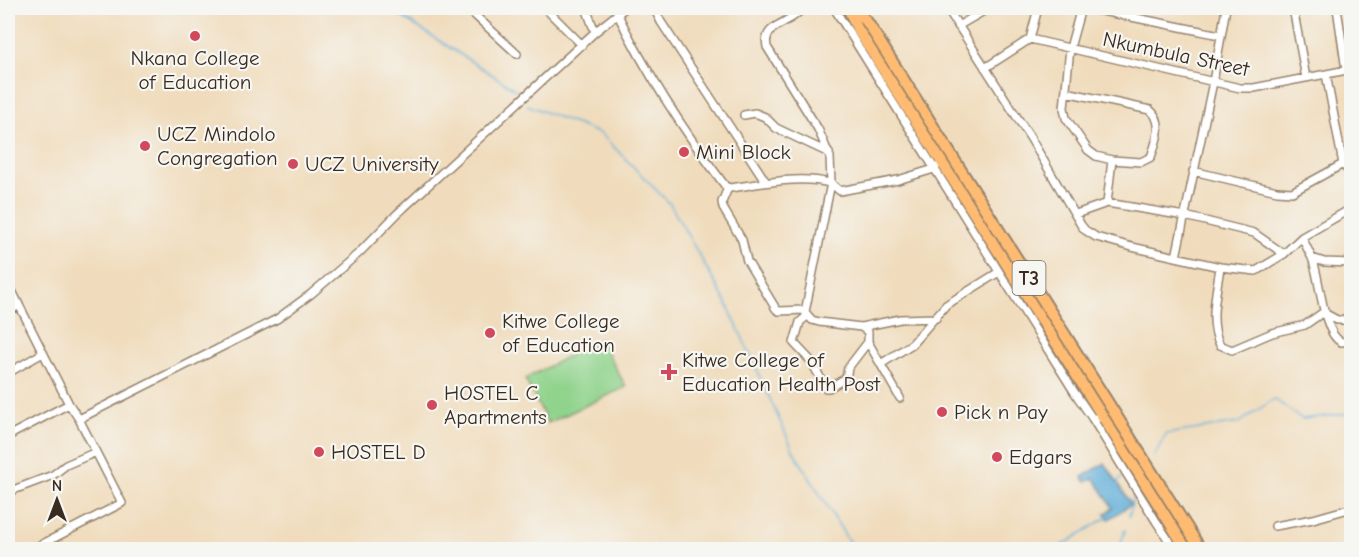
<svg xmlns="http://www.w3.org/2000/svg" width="1359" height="557" viewBox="0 0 1359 557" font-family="'Comic Neue',sans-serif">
	<rect width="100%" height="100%" fill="#f6f6f2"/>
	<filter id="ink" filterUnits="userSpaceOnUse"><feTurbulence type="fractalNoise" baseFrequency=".0167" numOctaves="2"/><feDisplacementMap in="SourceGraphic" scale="12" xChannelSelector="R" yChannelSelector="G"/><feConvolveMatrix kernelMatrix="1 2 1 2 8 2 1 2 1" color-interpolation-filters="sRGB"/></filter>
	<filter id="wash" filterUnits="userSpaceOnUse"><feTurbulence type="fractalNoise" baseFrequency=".008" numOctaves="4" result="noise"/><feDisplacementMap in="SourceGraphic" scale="24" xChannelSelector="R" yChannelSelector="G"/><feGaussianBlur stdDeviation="1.35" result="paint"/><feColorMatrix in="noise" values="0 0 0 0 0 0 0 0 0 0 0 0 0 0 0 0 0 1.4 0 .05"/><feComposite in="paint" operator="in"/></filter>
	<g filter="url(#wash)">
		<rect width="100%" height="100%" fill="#f0dcbc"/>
		<path fill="#90d38c" stroke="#667e55" stroke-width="1.5" d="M600,339L626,387L548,423L525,379Z"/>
		<path fill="#5eadd8" stroke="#4c6c7b" stroke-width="1.5" d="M1105,463L1131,504L1109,519L1105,514L1113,508L1094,478L1086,482L1082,477Z"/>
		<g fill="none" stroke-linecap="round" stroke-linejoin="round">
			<path stroke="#5eadd8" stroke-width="1.5" d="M388,8L516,90
				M527,105L601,134L670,204L727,304L794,452L851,545V550
				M1154,456L1166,434L1239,423L1274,399L1302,419L1352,413
				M1118,482L1123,475L1134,494L1129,517
				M1055,550L1107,517
				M1119,550L1125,530"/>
		</g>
	</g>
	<g filter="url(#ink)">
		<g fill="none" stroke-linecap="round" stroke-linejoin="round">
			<g stroke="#96836d" stroke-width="10">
				<path id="minor" d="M467,8L517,54
					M545,8L582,45
					M586,8L595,32
					M654,8L661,22L766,182
					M802,8C791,25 762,23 767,47L818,129L830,157L831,183L805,312L812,320L819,322L861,327L868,332V342L900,398
					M834,8L1075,393L1092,418H1103
					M947,8L1031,139L1081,225L1085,230L1096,237L1132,247L1220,267L1256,271L1284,254L1302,237L1352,208
					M1087,8L1220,35
					M1293,8L1306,78
					M1337,8L1346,70
					M617,13C647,74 685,133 726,187L731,188C759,184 800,175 829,183C833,184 836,188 840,191L898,180L934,169L936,167
					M958,26L989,8
					M1030,39L1240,88H1254L1352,69
					M985,68L1030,39L1038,8
					M1326,74L1343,164L1352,176
					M1066,92L1150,110C1165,122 1156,142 1151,157L1141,162L1112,160L1096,156L1088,150L1066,118L1064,108L1070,48L1081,8
					M744,115L755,113L765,117L776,128L829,153
					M1193,171L1277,191L1292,192L1343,164
					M728,188L722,202L723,208L742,240L747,261L776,309L779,311L805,310
					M1107,203L1112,160
					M1076,214L1107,203L1185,216L1254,233L1284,254
					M1302,237C1305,244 1309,252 1312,258C1320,276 1322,332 1341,342L1352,341
					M1176,257L1213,82L1226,8
					M1312,258L1324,262L1352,263
					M1220,267C1217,291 1208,322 1220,345L1232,350L1272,333L1305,325L1325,311
					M8,283L69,404L79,419
					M8,312L19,305
					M1326,314L1337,320H1352
					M807,316L800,322L794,343L811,361L826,388H829L846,378L848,368L868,342
					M861,327L900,319L936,318
					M881,364L912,344L946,305L999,272
					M8,373L43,353
					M1092,418L1156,521L1175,550
					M8,436L69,404
					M8,492L53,475L66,465L96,452
					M1275,526L1313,519L1352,508
					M31,550L122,503L79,419L277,319L311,294L359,253L397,214L595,32L625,8"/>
			</g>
			<g stroke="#96836d" stroke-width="14">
				<path id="highway" d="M848,8L857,28L1187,550
					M855,8L867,22L1201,550"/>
			</g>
			<use href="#minor" stroke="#fff" stroke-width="7"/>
			<use href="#highway" stroke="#febb71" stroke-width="10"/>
		</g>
	</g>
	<g fill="#d1495b" stroke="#f6f6f2" stroke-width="2">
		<circle cx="195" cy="36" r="6"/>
		<circle cx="145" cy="146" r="6"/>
		<circle cx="684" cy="152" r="6"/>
		<circle cx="293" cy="164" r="6"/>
		<circle cx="490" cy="333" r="6"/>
		<path d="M666 363h6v6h6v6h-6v6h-6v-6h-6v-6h6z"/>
		<circle cx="432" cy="405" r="6"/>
		<circle cx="942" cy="412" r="6"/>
		<circle cx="319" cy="452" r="6"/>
		<circle cx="997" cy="457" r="6"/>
	</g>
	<g text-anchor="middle" stroke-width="4.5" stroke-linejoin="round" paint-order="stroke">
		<rect fill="#f6f6f2" stroke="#73675e" stroke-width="1.5" x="1012.5" y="261" width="33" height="34" rx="4.5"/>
		<g font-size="20" font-weight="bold" fill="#3b2a1e">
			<text x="1029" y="285">T3</text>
		</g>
		<g font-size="21" fill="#3b2a1e" stroke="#f6f6f2">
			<text transform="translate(1176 54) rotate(12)" y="7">Nkumbula Street</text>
		</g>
		<g font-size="21" fill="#3b2a1e" stroke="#f6f6f2" text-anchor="start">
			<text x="195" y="65" text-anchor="middle">Nkana College<tspan x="195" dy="24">of Education</tspan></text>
			<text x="157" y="141">UCZ Mindolo<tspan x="157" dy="24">Congregation</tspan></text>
			<text x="696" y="159">Mini Block</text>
			<text x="305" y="171">UCZ University</text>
			<text x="502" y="328">Kitwe College<tspan x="502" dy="24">of Education</tspan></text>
			<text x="682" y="367">Kitwe College of<tspan x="682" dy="24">Education Health Post</tspan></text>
			<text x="444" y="400">HOSTEL C<tspan x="444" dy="24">Apartments</tspan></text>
			<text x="954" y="419">Pick n Pay</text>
			<text x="331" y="459">HOSTEL D</text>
			<text x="1009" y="464">Edgars</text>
		</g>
	</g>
	<rect width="1359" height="557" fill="none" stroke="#f6f6f2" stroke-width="30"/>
	<g transform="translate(57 500)" stroke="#f6f6f2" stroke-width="4.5" paint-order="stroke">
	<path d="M0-4.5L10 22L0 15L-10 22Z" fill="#3b2a1e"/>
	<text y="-9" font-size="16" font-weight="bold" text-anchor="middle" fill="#3b2a1e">N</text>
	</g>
</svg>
